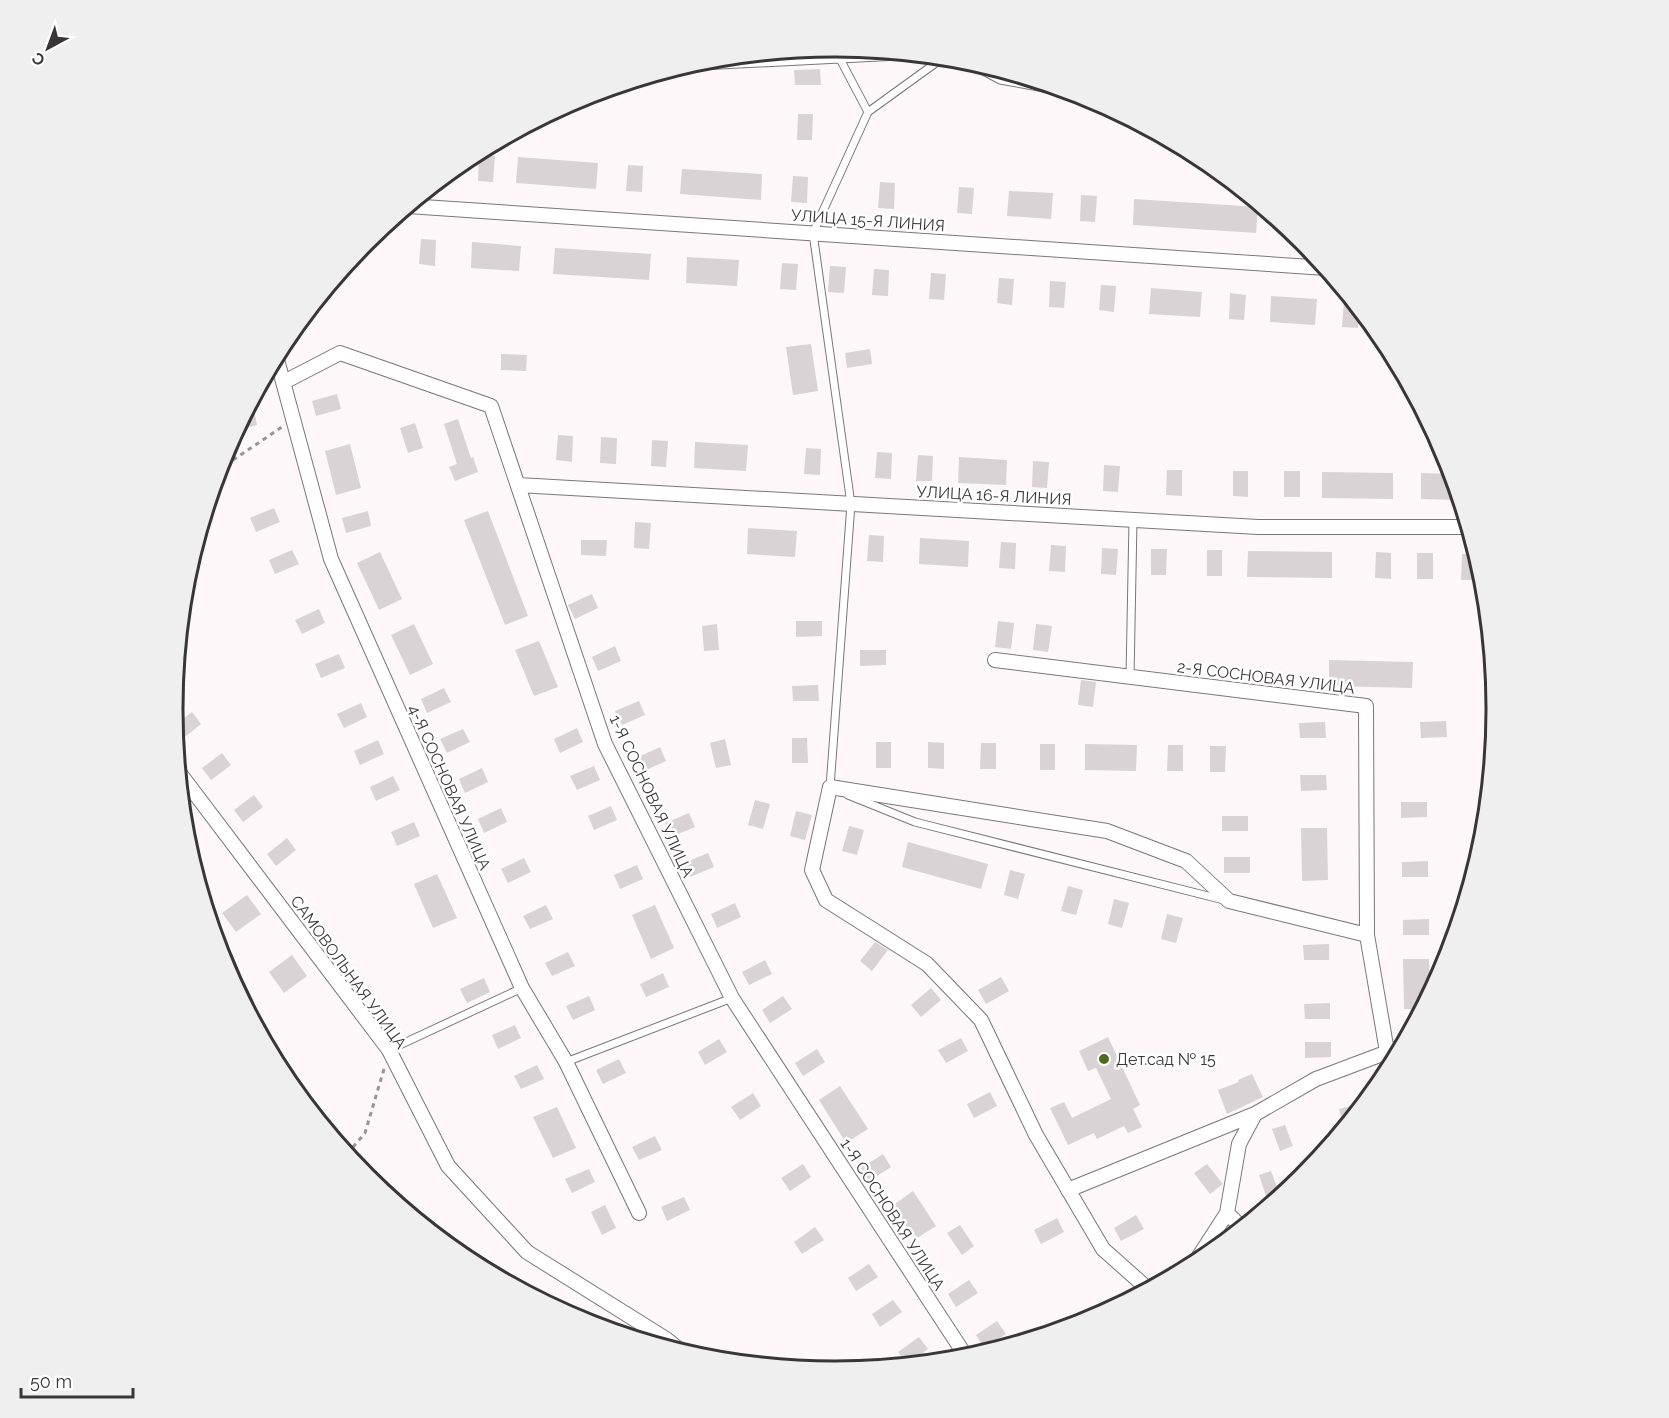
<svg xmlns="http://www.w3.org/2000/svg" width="1669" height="1418" viewBox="0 0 1669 1418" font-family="Raleway,sans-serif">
	<rect width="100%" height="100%" fill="#fdf7fa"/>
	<path fill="#d9d3d6" d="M820,69L821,85H795L794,70Z
		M798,114H813L812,140H797Z
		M479,155L495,156L493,182L478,181Z
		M518,157L598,163L596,189L516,183Z
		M628,165L643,166L642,192L626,191Z
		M682,169L762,174L761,200L680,194Z
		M793,176L808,177L807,203L791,202Z
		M880,182L895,183L894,209L878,208Z
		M959,187L974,188L972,214L957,213Z
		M1009,191L1053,193L1051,219L1007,216Z
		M1081,195L1097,196L1095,222L1080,221Z
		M1134,199L1258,207L1256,233L1133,225Z
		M421,239L436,240L435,266L419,264Z
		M472,242L521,246L519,271L471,268Z
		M555,248L651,254L649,280L553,274Z
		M687,257L739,260L737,286L686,283Z
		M782,263L798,264L796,290L780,289Z
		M830,266L846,267L844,293L828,292Z
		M874,269L889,270L888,296L872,295Z
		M931,273L946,274L944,300L929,299Z
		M999,278L1014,279L1012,305L997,303Z
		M1050,281L1066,282L1064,308L1049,307Z
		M1101,285L1116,286L1114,312L1099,310Z
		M1151,288L1202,292L1200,317L1149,314Z
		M1230,293L1246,295L1244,320L1229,319Z
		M1271,296L1317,299L1315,325L1270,322Z
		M1344,301L1353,302L1359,309L1358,328L1342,327Z
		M811,344L818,391L793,395L786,347Z
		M870,349L872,364L847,368L845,353Z
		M501,354L527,355L526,371L501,370Z
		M337,394L341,409L316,416L312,401Z
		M254,410L257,425L236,431L246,412Z
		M458,419L471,458L473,457L478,472L455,481L449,467L457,464L444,424Z
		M415,423L423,448L408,453L400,428Z
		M558,435L573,436L572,462L556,460Z
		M601,437L617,438L616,464L600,463Z
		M652,440L668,441L666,467L651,466Z
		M695,442L748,445L746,471L694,468Z
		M350,444L361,488L336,495L325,451Z
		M806,448L821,449L820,475L804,474Z
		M877,452L892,453L891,479L875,478Z
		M918,455L933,456L932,481H916Z
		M959,457L1007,460L1006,485L958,483Z
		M1033,461L1049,462L1047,488L1032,487Z
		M1104,465L1120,466L1118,492L1103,491Z
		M1167,470H1182V496L1166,495Z
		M1233,471H1248V497L1233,496Z
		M1284,471H1300V497H1284Z
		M1322,472L1393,473V499L1322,498Z
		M1421,473L1452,474L1460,500L1421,499Z
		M274,508L280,522L256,532L250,518Z
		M368,511L371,526L346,533L342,518Z
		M488,511L528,616L505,625L464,520Z
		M635,522L651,523L649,549L634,548Z
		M748,528L797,531L795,557L747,554Z
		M869,535L884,536L883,562L867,561Z
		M920,538L969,541L968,567L919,564Z
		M581,540H607L606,556L581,555Z
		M1001,542L1016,543L1015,569L999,568Z
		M1051,545L1066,546L1065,572L1049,571Z
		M1102,548L1118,549L1116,575L1101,574Z
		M1151,549H1167L1166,575H1151Z
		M292,550L299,564L275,574L269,560Z
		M1207,550H1222V576H1207Z
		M1248,551L1332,552V578L1247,577Z
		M380,552L402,599L379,610L357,563Z
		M1376,552L1391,553V579L1375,578Z
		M1417,553H1433V579H1417Z
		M1462,554H1476L1477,580H1461Z
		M592,594L598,608L575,619L568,605Z
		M319,609L325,623L302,634L295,620Z
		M796,621H822V636L796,637Z
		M998,621L1014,623L1011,649L995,647Z
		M414,624L433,664L410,675L391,635Z
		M717,624L719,650L704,651L702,626Z
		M1036,624L1052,626L1048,652L1033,650Z
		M539,641L558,687L534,696L515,650Z
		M615,646L621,661L598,671L592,657Z
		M860,650H886V665L860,666Z
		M339,654L345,668L321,678L315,664Z
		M1329,660L1413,662L1412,688L1329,686Z
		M1081,680L1096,682L1093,707L1078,705Z
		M818,685L819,701H793L792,686Z
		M444,688L451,702L427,713L421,699Z
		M639,701L645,715L622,725L615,711Z
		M361,703L367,717L344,728L337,714Z
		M192,712L201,724L181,740L174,731V726Z
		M1446,721L1447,737L1421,738L1420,722Z
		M1325,722L1326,738H1300L1299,723Z
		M577,728L583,742L560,753L554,739Z
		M463,729L470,742L447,753L440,739Z
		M792,738H807L808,763H792Z
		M725,739L731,765L716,768L710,743Z
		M378,740L384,754L360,765L354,751Z
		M876,742H891V768H876Z
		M928,742L944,743V769L928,768Z
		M981,743H996V769H980Z
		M1040,744H1055V770H1040Z
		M1085,744L1137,745L1136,771L1085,770Z
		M1168,745H1183V771H1167Z
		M1210,746H1226L1225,772H1210Z
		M660,747L666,761L642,772L636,758Z
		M222,753L231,765L211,780L202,768Z
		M594,766L600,780L577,790L570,776Z
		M482,768L488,782L465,793L459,779Z
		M1300,775H1326L1327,790L1301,791Z
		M393,776L400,790L376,801L370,787Z
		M254,795L263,807L243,822L234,810Z
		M755,800L770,804L763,829L748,825Z
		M1401,802H1427V817L1401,818Z
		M611,806L617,820L594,830L588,816Z
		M501,808L507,822L484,833L478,819Z
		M796,811L812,815L805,840L790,836Z
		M689,813L695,827L671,837L665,823Z
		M1222,816H1248V831H1222Z
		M414,822L420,836L397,846L391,832Z
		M849,826L864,830L857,855L842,851Z
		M1301,828H1327L1328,880L1302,881Z
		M287,838L296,850L276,866L267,854Z
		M908,842L988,864L981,889L902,867Z
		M708,853L714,867L690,877L684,863Z
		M1224,857H1250V873H1224Z
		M524,858L531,872L508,883L501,869Z
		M1428,861V877H1402V862Z
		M637,865L643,879L620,889L614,875Z
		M1010,870L1025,874L1018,899L1004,895Z
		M437,874L457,918L433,928L414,884Z
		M1068,886L1083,890L1076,915L1061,911Z
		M247,895L261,914L236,932L222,913Z
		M1114,899L1129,903L1122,928L1108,924Z
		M735,903L741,917L717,928L711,914Z
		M546,905L553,919L530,929L523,916Z
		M655,905L674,948L651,959L632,915Z
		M1167,914L1183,918L1176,943L1161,939Z
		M1429,919V935H1403V920Z
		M875,942L888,950L872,971L860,961Z
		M1329,944V960H1304L1303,945Z
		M568,952L575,966L552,976L545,963Z
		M292,955L307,976L284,993L269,972Z
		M1403,959H1429L1430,994L1422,1009H1404Z
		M765,960L772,974L749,985L742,972Z
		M663,973L669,987L646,997L640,984Z
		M1001,977L1009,991L986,1004L978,990Z
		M484,978L490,992L467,1003L460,989Z
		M931,988L941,1000L921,1017L911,1005Z
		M589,996L595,1010L573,1020L566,1006Z
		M783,996L792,1009L770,1023L762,1010Z
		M1330,1003V1019H1305L1304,1004Z
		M515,1025L521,1038L498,1049L492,1035Z
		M1108,1037L1140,1105L1133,1109L1142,1127L1128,1133L1124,1126L1097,1139L1094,1133L1068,1145L1050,1108L1064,1102L1072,1118L1111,1099L1096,1068L1088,1071L1079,1051Z
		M961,1038L968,1051L946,1063L938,1050Z
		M719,1039L727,1052L705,1065L698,1052Z
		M1305,1042H1331V1057L1305,1058Z
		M817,1049L825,1062L803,1076L795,1063Z
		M619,1059L626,1073L603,1084L596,1070Z
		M537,1065L544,1079L521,1089L514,1076Z
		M1252,1074L1263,1097L1227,1114L1218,1090L1239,1082L1238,1080Z
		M840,1086L868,1129L846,1143L819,1100Z
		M990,1092L997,1106L974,1118L967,1104Z
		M753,1093L761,1106L740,1120L731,1107Z
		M1364,1103L1344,1128L1339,1109Z
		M557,1107L576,1148L553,1158L533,1117Z
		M1285,1125L1293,1146L1280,1151L1272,1129Z
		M655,1136L662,1150L639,1160L632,1147Z
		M883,1154L891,1167L869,1181L861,1168Z
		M803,1164L811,1177L790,1191L781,1178Z
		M1207,1164L1223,1184L1210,1194L1194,1173Z
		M589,1169L595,1182L572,1193L565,1179Z
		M1271,1171L1279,1192L1266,1196L1259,1175Z
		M913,1191L936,1226L914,1240L892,1206Z
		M684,1197L690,1210L667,1221L661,1207Z
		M605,1205L616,1228L602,1235L591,1212Z
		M1136,1215L1144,1229L1121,1241L1114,1228Z
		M1057,1218L1064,1232L1041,1244L1034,1230Z
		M960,1225L974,1246L962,1255L947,1233Z
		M815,1227L824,1240L802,1254L794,1242Z
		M869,1264L878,1277L856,1291L848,1278Z
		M969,1280L978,1293L956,1307L948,1294Z
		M893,1300L902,1312L880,1327L872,1314Z
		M997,1321L1006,1334L984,1348L976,1335Z
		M919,1337L928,1349L907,1364L898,1352Z"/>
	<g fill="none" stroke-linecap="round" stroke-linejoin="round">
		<g stroke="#7b7679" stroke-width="9">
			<path id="service" d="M840,59L868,112
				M961,59L1000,80L1077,94
				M681,67L918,55
				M1130,677L1133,520
				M830,787L851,504L813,233L868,112L944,57
				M848,795L915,822L1224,900
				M389,1050L522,988
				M566,1062L732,998"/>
		</g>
		<g stroke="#7b7679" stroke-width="16">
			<path id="minor" d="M408,206L1326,268
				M276,356L331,559L522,988L566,1062L639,1213
				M284,382L340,353L491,406L605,744L732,998L967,1358
				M518,485L1258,527H1468
				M995,660L1366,706L1367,935L1390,1069
				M178,771L389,1050L448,1166L527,1252L666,1339L681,1351
				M1068,1190L1255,1114
				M1242,1228L1227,1213L1239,1144L1255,1114L1316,1079L1401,1047
				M1194,1264L1227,1213
				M1148,1289L1103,1249L1036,1135L981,1020L927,964L826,900L812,870L830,787L1107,831L1186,861L1229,901L1367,935"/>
		</g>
		<path stroke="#979395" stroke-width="3" stroke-dasharray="4.5 4.5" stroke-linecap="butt" d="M218,470L282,427
			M347,1154L365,1133L384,1069"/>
		<use href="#service" stroke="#fff" stroke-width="7"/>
		<use href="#minor" stroke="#fff" stroke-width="14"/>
	</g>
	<circle fill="#4d6b20" stroke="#fff" stroke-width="2" cx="1104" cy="1059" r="6"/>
	<g text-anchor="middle" stroke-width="5" stroke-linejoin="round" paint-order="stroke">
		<g font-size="16" fill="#383637" stroke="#fff">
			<text transform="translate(868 220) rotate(4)" y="6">УЛИЦА 15-Я ЛИНИЯ</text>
			<text transform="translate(994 495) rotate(3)" y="6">УЛИЦА 16-Я ЛИНИЯ</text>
			<text transform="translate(1266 677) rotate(7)" y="6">2-Я СОСНОВАЯ УЛИЦА</text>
			<text transform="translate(450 787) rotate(66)" y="6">4-Я СОСНОВАЯ УЛИЦА</text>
			<text transform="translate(652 796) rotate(65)" y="6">1-Я СОСНОВАЯ УЛИЦА</text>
			<text transform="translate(349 972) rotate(54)" y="6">САМОВОЛЬНАЯ УЛИЦА</text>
			<text transform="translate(893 1214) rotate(57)" y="6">1-Я СОСНОВАЯ УЛИЦА</text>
		</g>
		<g font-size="16" fill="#383637" stroke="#fff" text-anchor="start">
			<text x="1116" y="1065">Дет.сад № 15</text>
		</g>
	</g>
	<path d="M0 0H1669V1418H0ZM834 57H835A651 651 0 0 1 1486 708V710A651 651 0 0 1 835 1361H834A651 651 0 0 1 183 710V708A651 651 0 0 1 834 57Z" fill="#efefef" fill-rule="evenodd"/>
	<path fill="none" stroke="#383637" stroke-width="3" d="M834 57H835A651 651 0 0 1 1486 708V710A651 651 0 0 1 835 1361H834A651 651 0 0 1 183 710V708A651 651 0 0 1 834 57Z"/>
	<g transform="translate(48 48) rotate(221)" stroke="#ffffff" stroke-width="4.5" paint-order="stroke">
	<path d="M0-4.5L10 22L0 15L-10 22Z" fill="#383637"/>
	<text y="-9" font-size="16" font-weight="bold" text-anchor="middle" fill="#383637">С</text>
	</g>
	<path d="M21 1388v9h112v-9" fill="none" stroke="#383637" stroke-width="3"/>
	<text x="30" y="1388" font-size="18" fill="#383637" stroke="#ffffff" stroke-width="4.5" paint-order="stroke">50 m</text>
</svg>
